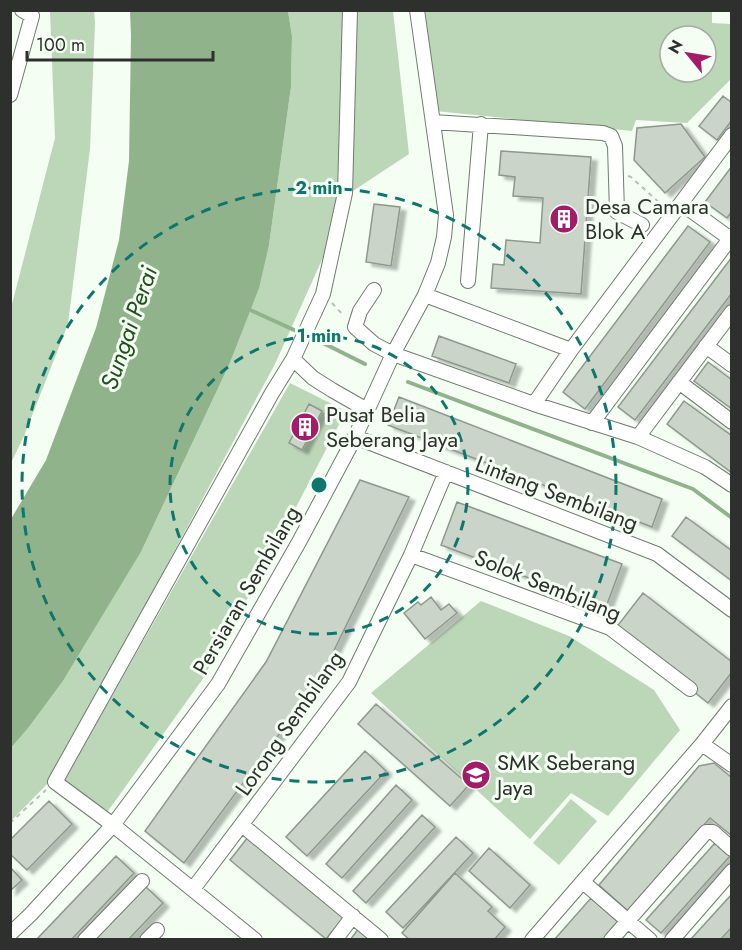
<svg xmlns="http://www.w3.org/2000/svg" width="742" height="950" viewBox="0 0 742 950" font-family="Jost,sans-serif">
	<defs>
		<filter id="shadow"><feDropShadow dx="6" dy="4" stdDeviation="1.5" flood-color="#0004"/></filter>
	</defs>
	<rect width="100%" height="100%" fill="#f4fef3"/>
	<path fill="#bcd7b7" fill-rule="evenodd" d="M50,11H94L95,23L90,149L68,324L24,436L11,463V308L55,138Z
		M288,11H393L409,154L353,191L275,364L52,779L11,821V748L29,727L63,681L141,552L229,365L269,245L291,87L292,36Z
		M425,11H712V23L731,24V79L687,123L636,120L632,131L435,111ZM670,36H706V72H670Z
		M290,383L346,411L266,565L202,680L108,811L63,782Z
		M481,601L569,636L654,690L680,730L608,816L571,793L530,839L371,693Z
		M571,799L597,821L559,865L533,843Z"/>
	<path fill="#91b38c" d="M130,11H288L292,36L291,87L269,245L259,288L229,365L141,552L63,681L29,727L11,748V519L46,460L96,328L119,240L129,161L131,36Z"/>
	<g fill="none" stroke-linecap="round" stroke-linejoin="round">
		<path stroke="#91b38c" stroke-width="4" d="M246,308L329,346L365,364
			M408,382L693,489L732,518"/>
	</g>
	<path fill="#cad4c8" stroke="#8f988e" stroke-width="1.5" filter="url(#shadow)" d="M723,96L732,103V120L717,140L699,126Z
		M681,124L705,157L665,193L634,160L637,128Z
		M501,151L591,157L581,294L491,288L493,264L504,265L506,240L540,243L543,198L513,196L515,177L499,175Z
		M732,166V211L727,218L705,202Z
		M374,204L400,207L391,266L366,262Z
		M688,226L710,242L585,409L563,392Z
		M732,257V293L635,420L618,407Z
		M439,336L516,364L509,383L432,356Z
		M708,362L732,380V409L694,381Z
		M399,397L662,499L652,527L388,425Z
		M684,401L732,436V473L667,424Z
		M309,404L322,411L302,450L289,443Z
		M360,480L409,497L320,679L184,863L145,831L266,662Z
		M457,502L622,564L606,607L441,545Z
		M686,517L732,551V581L672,536Z
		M643,593L732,662V672L708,703L615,629Z
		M431,597L441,610L449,604L457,613L425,639L404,613L418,602L421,605Z
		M376,704L469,785L450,806L358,724Z
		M365,751L386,771L307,856L286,837Z
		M714,763L732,778V836L710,818L628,911L599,885L699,766Z
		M396,785L412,800L342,878L326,864Z
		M49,801L72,824L27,870L10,854V840Z
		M422,815L435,827L366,903L353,891Z
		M248,837L345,916L326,939L230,860Z
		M456,837L473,853L403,928L386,912Z
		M715,843L730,856L661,933L646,920Z
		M489,848L530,885L510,908L469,871Z
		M116,856L134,873L71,940H39L38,938Z
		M10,867L22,880L10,891Z
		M455,873L492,907L488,911L505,927L494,940H410L402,933Z
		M145,886L163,903L128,940H93Z
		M732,894V927L720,940H690Z
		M591,898L618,922L603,940H554Z
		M359,928L373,940H350Z"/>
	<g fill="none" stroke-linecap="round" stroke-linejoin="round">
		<g stroke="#717a70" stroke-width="16">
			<path id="minor" d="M10,95L32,16L22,10
				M433,122L603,133L611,136L615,146L617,212L642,225
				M681,203L732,240
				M468,281L481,124
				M374,290L360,311L355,327L374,344L393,354L534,404L638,437L705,467L732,485
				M425,295L571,350
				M706,346L732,365
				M293,359L313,378L332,390L367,410
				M679,382L732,422
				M534,404L571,350L732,135
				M592,423L732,236
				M355,437L657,554L732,610
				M638,437L732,312
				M411,555L610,628L690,689
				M702,744L732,765
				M242,825L381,940
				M583,882L650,940
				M193,889L349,682L411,555L446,472
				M10,934L31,914L113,825L218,684L299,542L355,437L393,354L425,295L438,263L444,237L446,215L417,10
				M85,940L142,881
				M147,940L157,930
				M255,940L113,825L55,782L272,393L293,359L323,294L345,193L350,10
				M335,940L353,916
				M532,940L702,744L732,706
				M611,940L706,832H713L732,849
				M672,940L732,871"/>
		</g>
		<path stroke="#b7bfb6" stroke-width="2" stroke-dasharray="4.5 4.5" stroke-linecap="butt" d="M628,176L631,177L664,207
			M332,303L344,316
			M10,823L46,790"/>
		<use href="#minor" stroke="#fff" stroke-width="14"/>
	</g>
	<g fill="none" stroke="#0f766e" stroke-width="3" stroke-dasharray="10 8">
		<circle cx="319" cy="485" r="149"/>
		<circle cx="319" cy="485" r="297"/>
	</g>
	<defs>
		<g id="building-disc" transform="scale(1.5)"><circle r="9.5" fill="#a21c69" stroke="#f4fef3"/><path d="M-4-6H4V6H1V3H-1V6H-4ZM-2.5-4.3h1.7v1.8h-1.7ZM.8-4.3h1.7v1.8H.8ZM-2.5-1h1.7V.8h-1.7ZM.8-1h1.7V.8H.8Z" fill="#fff"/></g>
		<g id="school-disc" transform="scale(1.5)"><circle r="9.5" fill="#a21c69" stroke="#f4fef3"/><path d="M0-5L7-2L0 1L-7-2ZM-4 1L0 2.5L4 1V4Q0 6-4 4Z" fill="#fff"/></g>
	</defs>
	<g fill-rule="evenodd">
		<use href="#building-disc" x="564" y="219"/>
		<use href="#building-disc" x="305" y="427"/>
		<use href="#school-disc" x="476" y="775"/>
	</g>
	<g text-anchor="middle" stroke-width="6" stroke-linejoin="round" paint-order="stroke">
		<g font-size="22" fill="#2d302c" stroke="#f4fef3" text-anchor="start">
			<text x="585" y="214">Desa Camara<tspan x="585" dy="25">Blok A</tspan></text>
			<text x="326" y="422">Pusat Belia<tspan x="326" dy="25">Seberang Jaya</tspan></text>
			<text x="497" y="770">SMK Seberang<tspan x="497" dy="25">Jaya</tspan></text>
		</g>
		<g font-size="22" fill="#2d302c" stroke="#f4fef3">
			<text transform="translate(557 493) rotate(21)" y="8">Lintang Sembilang</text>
			<text transform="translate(548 585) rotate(22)" y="8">Solok Sembilang</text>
			<text transform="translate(246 590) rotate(-60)" y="8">Persiaran Sembilang</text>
			<text transform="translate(289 723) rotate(-55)" y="8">Lorong Sembilang</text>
		</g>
		<g font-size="24" font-style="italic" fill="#214f1b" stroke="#f4fef3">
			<text transform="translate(129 328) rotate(-71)" y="8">Sungai Perai</text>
		</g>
	</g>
	<circle cx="319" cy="485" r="9" fill="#0f766e" stroke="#f4fef3" stroke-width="3"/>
	<g font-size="18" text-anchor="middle" font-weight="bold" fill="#0f766e" stroke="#f4fef3" stroke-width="6" stroke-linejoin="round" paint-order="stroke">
		<text x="319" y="194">2 min</text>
		<text x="319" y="342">1 min</text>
	</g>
	<rect width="742" height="950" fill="none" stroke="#2d302c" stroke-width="24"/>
	<g transform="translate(688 54) rotate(300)"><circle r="28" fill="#f4fef3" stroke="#a4aca3" stroke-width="1.5"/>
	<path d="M0-4.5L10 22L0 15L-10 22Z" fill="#a21c69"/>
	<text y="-9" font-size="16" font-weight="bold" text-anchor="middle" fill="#2d302c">N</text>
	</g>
	<path d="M27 51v9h186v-9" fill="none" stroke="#2d302c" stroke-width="3"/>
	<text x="36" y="51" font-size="18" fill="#2d302c" stroke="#f4fef3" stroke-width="4.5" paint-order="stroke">100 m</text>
</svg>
